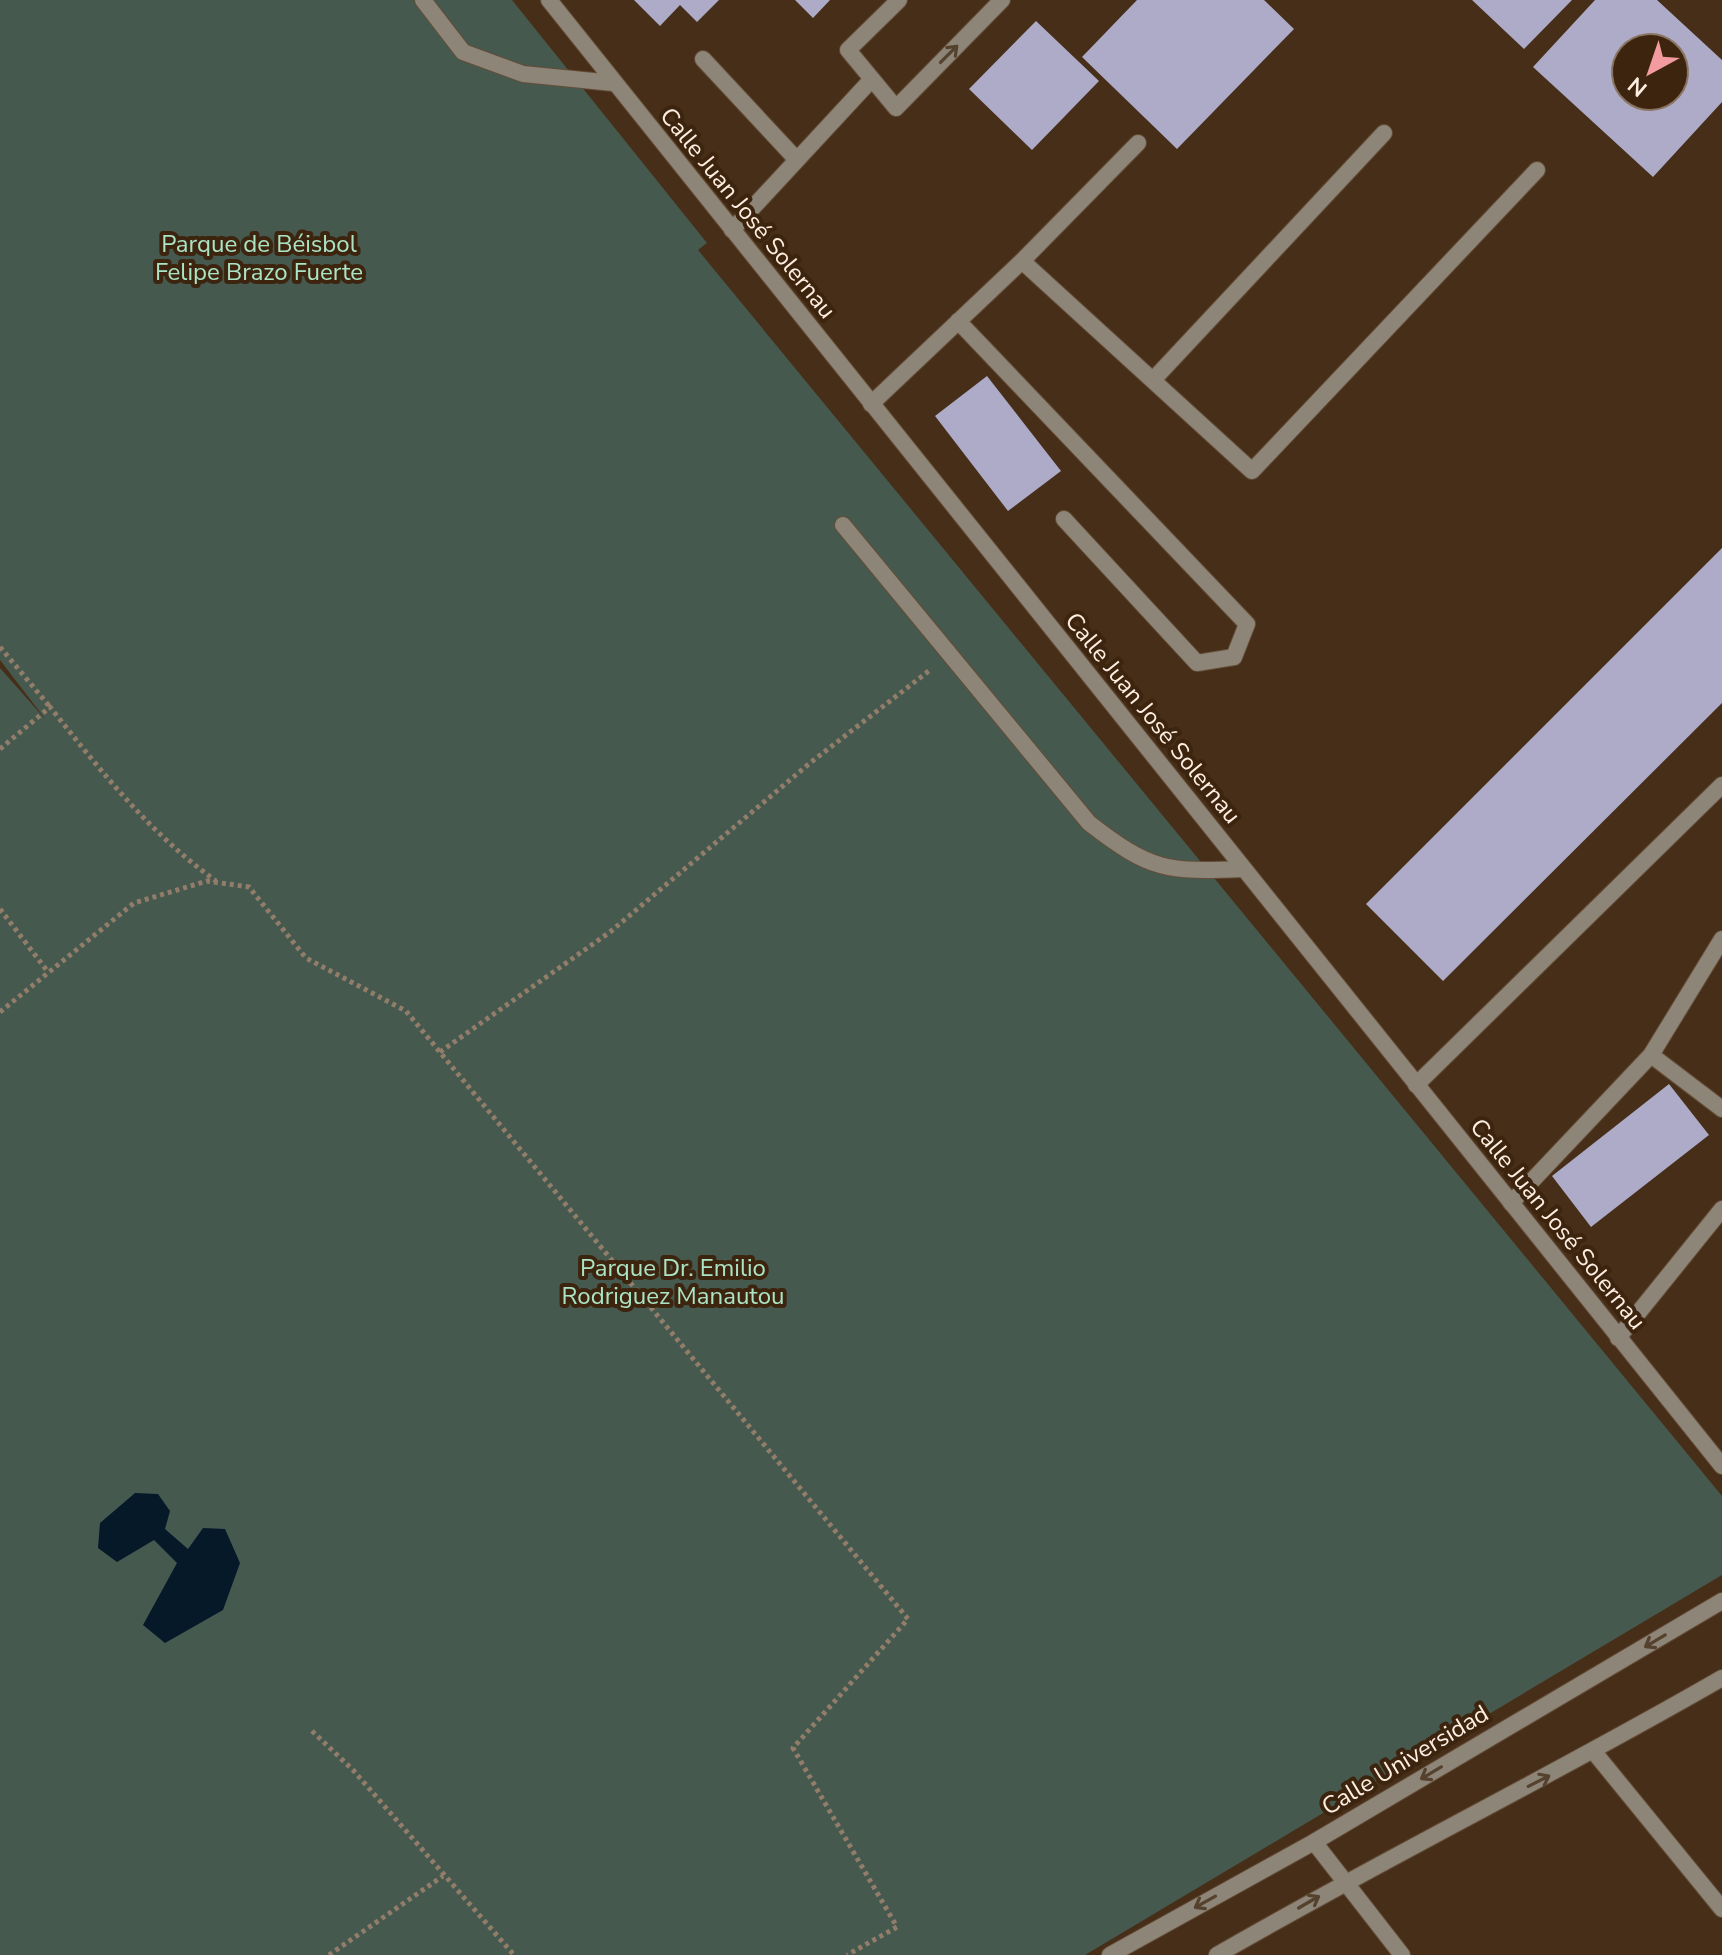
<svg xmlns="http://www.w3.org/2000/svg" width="1722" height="1955" viewBox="0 0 1722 1955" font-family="'Nunito Sans',sans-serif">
	<rect width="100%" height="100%" fill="#472e18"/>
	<path fill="#46594e" d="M0,0H512L707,243L698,250L1722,1496V1575L1085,1955H0V668L46,720L0,660Z"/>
	<path fill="#051929" d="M135,1493L158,1494L170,1511L165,1529L188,1549L203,1528L225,1529L240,1563L223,1610L165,1643L143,1625L177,1563L154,1540L117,1562L98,1548L100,1523Z"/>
	<path fill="#adabc8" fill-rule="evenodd" d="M634,0H719L697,22L680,5L660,26Z
		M795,0H830L813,18Z
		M1137,0H1264L1294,29L1177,149L1082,57Z
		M1472,0H1572L1524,49Z
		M1595,0H1657L1722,60V102L1653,177L1533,67ZM1626,48H1674V96H1626Z
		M1036,21L1099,81L1032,150L969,89Z
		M987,376L1061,471L1008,511L935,416Z
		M1722,548V703L1443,981L1366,904Z
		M1669,1084L1709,1135L1591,1227L1552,1176Z"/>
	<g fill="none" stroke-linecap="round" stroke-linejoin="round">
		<g stroke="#644d38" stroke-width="18">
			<path id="service" d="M423,0L463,52L523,74L613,83
				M899,0L848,50L896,108L1002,0
				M703,59L797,160
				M732,230L872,79
				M1022,261L1252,471L1537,170
				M958,321L1247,624L1234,657L1197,663L1064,519
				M1153,380L1384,133
				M871,404L1022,261L1138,143
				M843,525L1089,823C1151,871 1166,872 1243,869
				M1651,1055L1722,939
				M1416,1085L1722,785
				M1511,1203L1651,1055L1722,1109
				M1594,1752L1722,1909"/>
		</g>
		<g stroke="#644d38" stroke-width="18">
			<path id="minor" d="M1314,1842L1402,1955"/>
		</g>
		<g stroke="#644d38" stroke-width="18">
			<path id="tertiary" d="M549,0L1722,1466
				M1618,1338L1722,1209
				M1110,1955L1314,1842L1722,1601
				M1217,1955C1383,1859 1556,1774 1722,1678"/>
		</g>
		<path stroke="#927d6a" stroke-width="5" stroke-dasharray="4 4" stroke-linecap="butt" d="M0,647L50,707
			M0,749L50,707C101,771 149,833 216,881
			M0,909L48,972
			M0,1012L134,903L207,881L249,887L306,958L406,1011L908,1619L793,1748L897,1927L847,1955
			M440,1052L610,932L810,763L930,670
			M312,1731L353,1770L514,1955
			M329,1955L443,1876"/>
		<use href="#service" stroke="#8d8577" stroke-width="16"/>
		<use href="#minor" stroke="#8d8577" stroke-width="16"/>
		<use href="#tertiary" stroke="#8d8577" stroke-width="16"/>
	</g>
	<defs><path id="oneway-shaft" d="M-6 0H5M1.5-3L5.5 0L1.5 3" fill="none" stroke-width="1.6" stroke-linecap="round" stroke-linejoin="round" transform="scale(2)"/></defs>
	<g stroke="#54412e">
		<use href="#oneway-shaft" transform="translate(949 54) rotate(-45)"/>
		<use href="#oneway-shaft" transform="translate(1655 1641) rotate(149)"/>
		<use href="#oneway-shaft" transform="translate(1431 1773) rotate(149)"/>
		<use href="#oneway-shaft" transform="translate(1539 1781) rotate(-27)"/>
		<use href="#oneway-shaft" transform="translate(1205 1902) rotate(151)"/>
		<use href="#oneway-shaft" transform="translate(1309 1902) rotate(-30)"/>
	</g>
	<g text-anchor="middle" stroke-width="8" stroke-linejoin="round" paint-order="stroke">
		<g font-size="24" fill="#feeee1" stroke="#3c240e">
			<text transform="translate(748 213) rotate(51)" y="8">Calle Juan José Solernau</text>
			<text transform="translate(1153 718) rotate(51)" y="8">Calle Juan José Solernau</text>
			<text transform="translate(1558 1224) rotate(51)" y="8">Calle Juan José Solernau</text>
			<text transform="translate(1405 1760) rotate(-31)" y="8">Calle Universidad</text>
		</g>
		<g font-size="24" fill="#abe3c5" stroke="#3c240e">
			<text x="259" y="252">Parque de Béisbol<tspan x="259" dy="28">Felipe Brazo Fuerte</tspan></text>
			<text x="673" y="1276">Parque Dr. Emilio<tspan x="673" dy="28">Rodriguez Manautou</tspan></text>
		</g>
	</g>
	<g transform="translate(1650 72) rotate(220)"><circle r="38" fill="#3c240e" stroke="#8a7562" stroke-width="2"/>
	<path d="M0-6L14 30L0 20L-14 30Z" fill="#f49aa1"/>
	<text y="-12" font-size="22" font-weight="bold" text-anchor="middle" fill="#feeee1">N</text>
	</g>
</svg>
